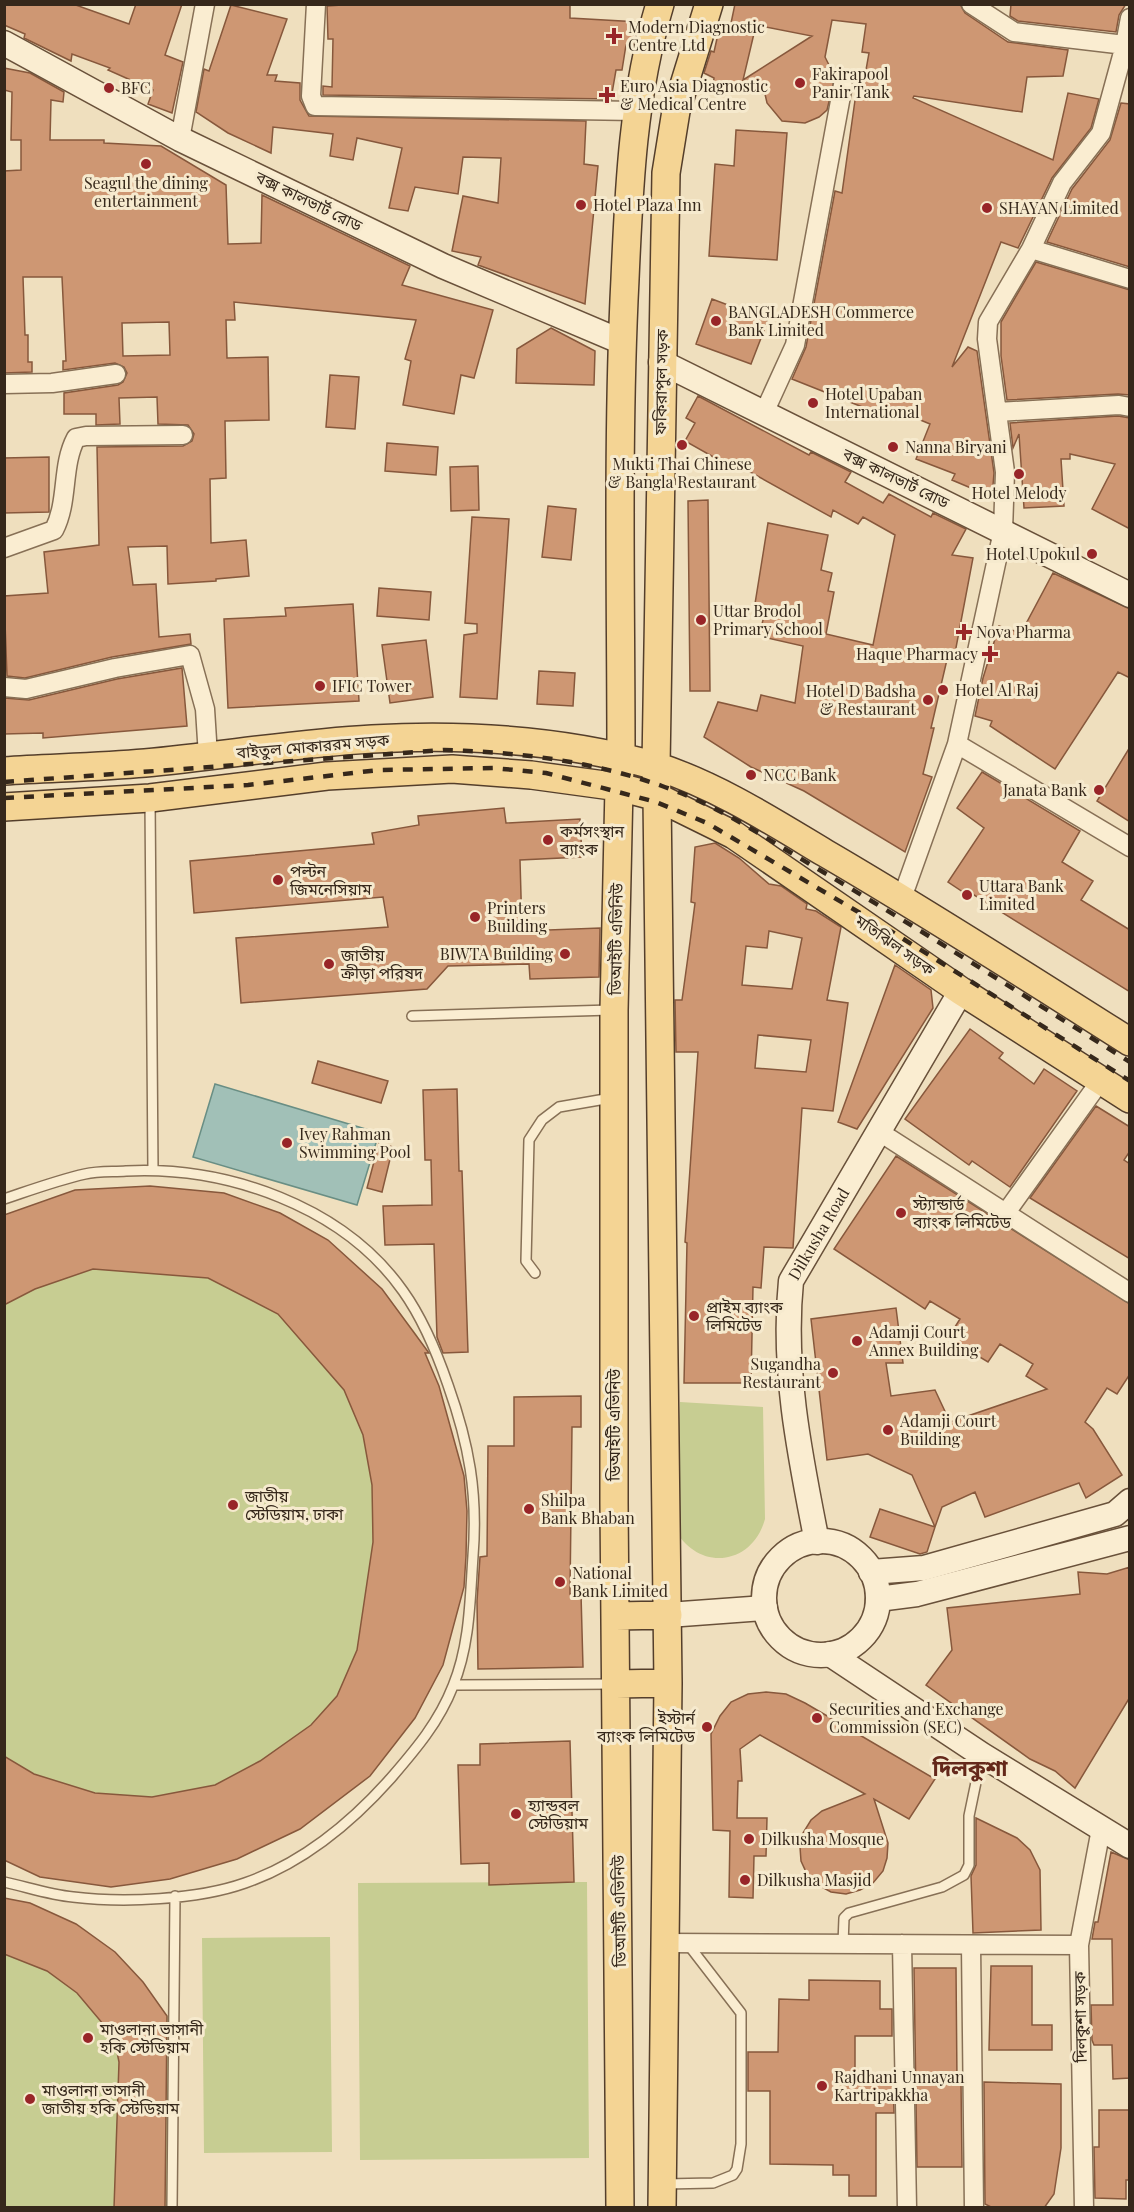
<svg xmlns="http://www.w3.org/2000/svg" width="1134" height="2212" viewBox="0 0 1134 2212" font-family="'Playfair Display','Noto Sans Bengali',serif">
	<rect width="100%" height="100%" fill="#efdfbe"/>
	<path fill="#c7cd92" d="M150,1186L224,1193L280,1213L382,1289L417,1335L439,1386L461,1466L463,1545L458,1610L443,1665L415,1718L370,1776L300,1829L237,1859L170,1879L40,1877L5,1860L4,1215L75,1190Z
		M680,1402L763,1407L765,1519C752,1567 696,1572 674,1527Z
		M587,1882L589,2158L360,2160L358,1883Z
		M4,1898L115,1952L143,1982L168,2017L176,2060L172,2207H5Z
		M330,1937L332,2152L204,2153L202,1938Z"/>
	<path fill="#a1c0b7" stroke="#698e84" stroke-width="1.5" d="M215,1084L379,1133L357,1205L193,1157Z"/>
	<path fill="#ce9773" stroke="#87583c" stroke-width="1.5" fill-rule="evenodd" d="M4,4H73L129,24L136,4H182L165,55L183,62L172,113L148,104L153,90L108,70L110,68L72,54L71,61L24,38L25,34L4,25Z
		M358,4H570V18L639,22L633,45H626L622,70H616L611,99L323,95V86L332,87L333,39H328L327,6Z
		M735,4H960L965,13L1008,42L1068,50L1063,76L1027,77L1022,112L914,96L913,98L1053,160L1068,93L1099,99L1091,128L1052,178L1018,248L1001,242L952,367L968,347L977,351L994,473L992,497L952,480L955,474L916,459L930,424L889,407L885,416L792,379L806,347L835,191L842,193L857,86L863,87L869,53L862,52L866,24L832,20L825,57L835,77L827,110L819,117L805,123L782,121L767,103L765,94L713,87L714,78L704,73L711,51L714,52L720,25L730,28ZM756,25L812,36L743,80Z
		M1011,4H1126L1119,15L1116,32L1018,21L1010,16Z
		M231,5L287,19L267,75H277L275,81L300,83V100L309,116L586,121L584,164L598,166L585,304L478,265L481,257L452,251L463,196L498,203L501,158L463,157L458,194L415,187L408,211L389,208L402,148L357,138L353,160L330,156L333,134L273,127L271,153L228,133L196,112L204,69L209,71Z
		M4,68L30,73L64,92L63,102L51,100L50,140H104V143L161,146L226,185L228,244L261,243L262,195L410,266L402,285L493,310L474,378L461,375L454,414L403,405L411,361L405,359L416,320L234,302L235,320H226L227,358L268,357L269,420L225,421L226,478L210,479L211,543L246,540L249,576L216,579V581L168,584L167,546L128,547L133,585L156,584L159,637L190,634L191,644L112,657L25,678L7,676L4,596L48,593L44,552L99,545L97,447L183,446L192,441L194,434L188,425L158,424L157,397L119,398L120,424L96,425V414H64V393L118,385L123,382L127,373L124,367L115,363L63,370V361H66L62,277H23L25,335H28V362H32V372L4,373V171L21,170V140H11L12,92L4,90ZM169,322L170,355L123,356L122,323Z
		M1121,103L1130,104V267L1047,242L1072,189L1110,140Z
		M736,130L787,133L777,260L709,256L715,164L734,166Z
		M1036,262L1130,290V395L1118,394L1007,400L1001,356V322Z
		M712,299L768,320L751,364L696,344Z
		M551,328L595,351L594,385L516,383L517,349Z
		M330,375L359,377L355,429L326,427Z
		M698,396L809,455L811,452L851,472L845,482L883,503L889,494L931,517L933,513L966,529L952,555L973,558L955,653L949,651L931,728H934L923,774L932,777L905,852L804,791L751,767L704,737L718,702L757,711L761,695L795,703L803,646L759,636L765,612L754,610L768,523L828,535L821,570L832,573L828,591L834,592L826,634L873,645L895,535L863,517L858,524L833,510L831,517L743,468L740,472L685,441L695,423L686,418Z
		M1118,416L1130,418V529L1092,509L1115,464L1070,454V459H1061L1064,506L1024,508L1019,434L1013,448L1010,423Z
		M387,443L438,447L436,475L385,471Z
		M49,457V512L4,513V458Z
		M478,466L479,510L451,511L450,467Z
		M708,500L710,691H690L688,501Z
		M548,506L576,509L571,560L542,557Z
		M472,517L509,519L497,699L460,697L464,635L477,633V624L465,623Z
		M1053,573L1130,609V678L1118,672L1055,769L990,726L992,721L975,716L983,678L999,626L1021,633Z
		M379,588L431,592L429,620L377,616Z
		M353,604L359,701L228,708L224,619L286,616L285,608Z
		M426,640L433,697L390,703L382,645Z
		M182,668L187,726L43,738V733L4,734V698L29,700L117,679Z
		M539,671L575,673L573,706L537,704Z
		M1130,747V822L1097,801Z
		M982,772L1080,831L1062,862L1093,881L1081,900L1130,930V992L971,893L969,896L948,882L984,828L957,808Z
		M504,808L506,823L580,819L582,857L520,860L522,931L600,928L599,977L530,979L529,964L448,966L427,989L241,1003L236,938L388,927L383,897L194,913L190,861L374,844L372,833L419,825L418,816Z
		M715,843L739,858L769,884L781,886L807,904L806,909L816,911L841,927L827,1000L848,1003L833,1111L802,1108L793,1248L764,1247L761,1288L753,1287L751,1383H684L687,1243L685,1242L698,1052H676L675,1000H682L690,942L695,903L691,902L695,847ZM769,931L802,938L792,989L742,985L746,946L767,948ZM758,1035L811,1040L806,1072L755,1068Z
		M895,965L931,990L933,1008L857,1129L838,1122Z
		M970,1029L1003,1053L999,1058L1034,1084L1044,1069L1077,1091L1010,1187L972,1161L969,1165L905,1119Z
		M318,1061L388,1081L381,1103L312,1083Z
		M457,1089L459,1171H462L468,1352L443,1353L437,1337L434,1244L385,1245L383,1206L432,1205L431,1160H425L423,1090Z
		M1096,1106L1130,1127V1151L1124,1160L1130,1164V1259L1030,1198Z
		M379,1143L393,1147L382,1192L367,1188Z
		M896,1156L1130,1304V1374L1117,1394L1107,1388L1085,1422L1093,1429L1122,1475L1086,1498L1079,1483L985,1517L975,1492L942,1507L935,1527L912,1475L868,1454L827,1460L811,1319L896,1308L903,1363H886L891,1396L935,1390L950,1422L1047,1389L1026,1376L1033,1364L1000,1344L988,1362L948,1338L960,1319L930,1301L925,1309L834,1249Z
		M150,1186L224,1193L280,1213L328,1240L382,1289L429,1353H425L439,1386L464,1476L467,1511L466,1556L464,1587L443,1665L415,1718L370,1776L300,1829L237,1859L170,1879L111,1887L40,1877L4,1860V1756L34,1774L95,1793L152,1797L215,1785L260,1761L311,1725L337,1696L357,1650L373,1542L372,1485L363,1435L344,1390L278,1314L208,1278L93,1269L35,1289L4,1305V1215L75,1190Z
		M581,1396V1427H572L570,1594H581L583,1667L478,1669L477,1601L480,1557L487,1556L488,1446H514V1397Z
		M880,1509L935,1527L927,1552L920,1554L870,1537Z
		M1130,1567V1697L1075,1788L1055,1771L1030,1759L926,1685L952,1650L947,1608L1080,1594L1078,1572L1107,1574Z
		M766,1692L786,1694L805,1703L935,1779L909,1819L874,1799L888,1843L887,1858L883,1871L873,1883L860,1890L846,1894L831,1892L818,1885L807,1874L801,1861L800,1847L803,1833L811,1820L822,1811L865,1794L760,1735L740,1749L742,1781H738L737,1818H767L766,1856H754L753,1898L729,1897L730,1831L713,1830L711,1734L720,1716L731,1702L748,1694Z
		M570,1741L574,1882L489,1885V1863L461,1864L458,1765H480V1744Z
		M976,1818L1017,1838L1030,1850L1040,1870L1041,1930L973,1933L971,1876L976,1865Z
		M1111,1852L1130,1860V2078L1113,2079L1112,2045H1094L1092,2040L1091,2005H1113L1112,1939H1092L1095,1922H1098Z
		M4,1898L30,1903L76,1924L115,1952L143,1982L167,2016L165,2208H114L119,2062L114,2037L77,1993L47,1971L4,1954Z
		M991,1966H1032V2025H1052V2050H989Z
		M914,1968H956L957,2082H961L962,2167H917Z
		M809,1980L880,1981V2009H892V2036H855V2081H893L894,2113H876V2196H849V2175H833V2165L770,2164V2091H748V2052H778L779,1999L809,2000Z
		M984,2082L1061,2084V2148L1054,2194L1044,2208H993L985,2204Z
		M1099,2110H1130V2180H1126V2199L1095,2198L1094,2147H1099Z"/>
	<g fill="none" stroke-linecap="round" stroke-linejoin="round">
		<g stroke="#877056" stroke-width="12">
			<path id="lane" d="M150,800L153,1170
				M412,1016L611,1010
				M4,1199C31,1190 58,1180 85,1174C98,1171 113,1172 126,1171C227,1166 343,1206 403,1291C423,1319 437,1353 448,1385C469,1444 478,1493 473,1556C470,1599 470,1645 453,1686C439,1722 416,1749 391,1778C351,1823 303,1863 245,1883C197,1900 123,1903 73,1897C50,1895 27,1887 4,1882
				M535,1273L526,1261L529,1140L542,1120L559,1107L611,1098
				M454,1685L614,1684
				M843,1944L844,1918L849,1913L942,1887L964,1875L969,1865V1816L981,1758
				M665,2184L713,2183L733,2175L737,2169L741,2144V2013L687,1943
				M172,2208L175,1896"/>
		</g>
		<g stroke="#877056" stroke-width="21">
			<path id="street" d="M316,4L311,96L315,106L636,111
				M971,4L1014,32L1125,45
				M180,139L205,4
				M1031,249L1130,279
				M4,384L52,383L116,374
				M998,412L1119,405L1130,407
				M764,413L795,345L843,85
				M4,548L54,530C69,501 61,466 76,438L86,436L183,435
				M4,687L26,689L115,668L190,655L205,709L208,756
				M957,744L1130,847
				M902,898L957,744L1003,531L1005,472L987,339L988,322L1031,249L1062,183L1101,133L1125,45L1130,18
				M878,1131L1130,1293
				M1005,1214L1101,1080
				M664,1943L1079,1945
				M902,1944L907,2208
				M971,1945L974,2208
				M1084,2208L1079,1945L1101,1829"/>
		</g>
		<g stroke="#69513a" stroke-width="27">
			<g id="secondary">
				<path d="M4,43L180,139L443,266L622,342"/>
				<path d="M661,362L1130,595"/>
				<circle cx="821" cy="1598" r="57"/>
				<path id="s1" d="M817,1542C800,1456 782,1369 791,1281L961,991"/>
				<path d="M871,1572L924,1568L1115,1514L1130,1501"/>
				<path d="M878,1599L917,1594L1130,1538"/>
				<path d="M668,1615L765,1608"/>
				<path d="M830,1654L982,1755L1130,1846"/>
			</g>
		</g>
		<g stroke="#543e2b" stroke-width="30">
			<path id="primary" d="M709,4L676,111L666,173L656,766C717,786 770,820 825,853C928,913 1029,978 1130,1042
				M4,771C51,768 99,767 145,763C221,756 296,743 372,739C466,734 565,740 656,766L657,797L619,787L621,756C621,597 617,437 625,279C629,185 633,94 660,4
				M4,807L150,798L327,776L452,769L531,775L619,787L614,1010V1503L620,2208
				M616,1616L668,1615
				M616,1684L668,1683
				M662,2208L668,1683L657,797L734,835L961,991L1130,1099"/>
		</g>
		<use href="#lane" stroke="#faedd1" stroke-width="9"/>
		<use href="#street" stroke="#faedd1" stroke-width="18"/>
		<use href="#secondary" stroke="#faedd1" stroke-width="24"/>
		<use href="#primary" stroke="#f4d494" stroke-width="27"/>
		<path stroke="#36281b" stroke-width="4.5" stroke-dasharray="10 10" stroke-linecap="butt" d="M4,782L444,750C518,752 592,761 662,786C718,805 767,839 818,869C923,931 1026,997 1130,1062
			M4,798L248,785L379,770L493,768L546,773L656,802L707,823L889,930L1130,1081"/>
	</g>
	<g fill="#982528" stroke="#f6eace" stroke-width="2">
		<path d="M611 27h6v6h6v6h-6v6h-6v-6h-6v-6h6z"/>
		<circle cx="800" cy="83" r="6"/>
		<circle cx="109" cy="88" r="6"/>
		<path d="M604 86h6v6h6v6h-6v6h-6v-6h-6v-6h6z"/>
		<circle cx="146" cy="164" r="6"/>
		<circle cx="581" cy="205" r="6"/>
		<circle cx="987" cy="208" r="6"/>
		<circle cx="716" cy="321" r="6"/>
		<circle cx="813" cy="403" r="6"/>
		<circle cx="682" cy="445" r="6"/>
		<circle cx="893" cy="447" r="6"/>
		<circle cx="1019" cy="474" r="6"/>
		<circle cx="1092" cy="554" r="6"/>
		<circle cx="701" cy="620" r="6"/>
		<path d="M961 623h6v6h6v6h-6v6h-6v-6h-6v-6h6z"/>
		<path d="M987 645h6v6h6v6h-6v6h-6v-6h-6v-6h6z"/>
		<circle cx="320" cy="686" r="6"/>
		<circle cx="943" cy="690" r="6"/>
		<circle cx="928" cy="700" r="6"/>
		<circle cx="751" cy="775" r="6"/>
		<circle cx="1099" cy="790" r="6"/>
		<circle cx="548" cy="840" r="6"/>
		<circle cx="278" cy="880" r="6"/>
		<circle cx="967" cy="895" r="6"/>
		<circle cx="475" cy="917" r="6"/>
		<circle cx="565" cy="954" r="6"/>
		<circle cx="329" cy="964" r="6"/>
		<circle cx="287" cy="1143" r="6"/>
		<circle cx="901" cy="1213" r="6"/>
		<circle cx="694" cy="1316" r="6"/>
		<circle cx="857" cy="1341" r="6"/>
		<circle cx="833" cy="1373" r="6"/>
		<circle cx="888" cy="1430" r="6"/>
		<circle cx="233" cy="1505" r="6"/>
		<circle cx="529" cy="1509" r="6"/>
		<circle cx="560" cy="1582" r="6"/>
		<circle cx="817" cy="1718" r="6"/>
		<circle cx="707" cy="1727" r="6"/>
		<circle cx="516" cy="1814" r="6"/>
		<circle cx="749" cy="1839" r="6"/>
		<circle cx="745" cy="1880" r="6"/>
		<circle cx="88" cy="2038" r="6"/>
		<circle cx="822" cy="2086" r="6"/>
		<circle cx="30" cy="2099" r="6"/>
	</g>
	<g text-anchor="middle" stroke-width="6" stroke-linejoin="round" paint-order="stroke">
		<g font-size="16" fill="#36281b" stroke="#f6eace" text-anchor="start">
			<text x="628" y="33">Modern Diagnostic<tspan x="628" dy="18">Centre Ltd</tspan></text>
			<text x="812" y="80">Fakirapool<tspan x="812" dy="18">Panir Tank</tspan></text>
			<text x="620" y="92">Euro Asia Diagnostic<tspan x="620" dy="18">&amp; Medical Centre</tspan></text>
			<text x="121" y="94">BFC</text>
			<text x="146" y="189" text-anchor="middle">Seagul the dining<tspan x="146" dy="18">entertainment</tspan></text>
			<text x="593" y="211">Hotel Plaza Inn</text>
			<text x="999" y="214">SHAYAN Limited</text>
			<text x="728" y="318">BANGLADESH Commerce<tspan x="728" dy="18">Bank Limited</tspan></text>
			<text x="825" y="400">Hotel Upaban<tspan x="825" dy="18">International</tspan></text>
			<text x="905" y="453">Nanna Biryani</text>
			<text x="682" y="470" text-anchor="middle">Mukti Thai Chinese<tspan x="682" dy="18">&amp; Bangla Restaurant</tspan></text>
			<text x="1019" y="499" text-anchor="middle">Hotel Melody</text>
			<text x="1080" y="560" text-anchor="end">Hotel Upokul</text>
			<text x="713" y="617">Uttar Brodol<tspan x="713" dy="18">Primary School</tspan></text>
			<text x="976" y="638">Nova Pharma</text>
			<text x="978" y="660" text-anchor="end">Haque Pharmacy</text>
			<text x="332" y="692">IFIC Tower</text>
			<text x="955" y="696">Hotel Al Raj</text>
			<text x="916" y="697" text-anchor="end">Hotel D Badsha<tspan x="916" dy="18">&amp; Restaurant</tspan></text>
			<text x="763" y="781">NCC Bank</text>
			<text x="1087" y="796" text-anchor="end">Janata Bank</text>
			<text x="560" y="837">কর্মসংস্থান<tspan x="560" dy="18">ব্যাংক</tspan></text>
			<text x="290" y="877">পল্টন<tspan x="290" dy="18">জিমনেসিয়াম</tspan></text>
			<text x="979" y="892">Uttara Bank<tspan x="979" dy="18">Limited</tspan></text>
			<text x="487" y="914">Printers<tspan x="487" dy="18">Building</tspan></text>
			<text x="553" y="960" text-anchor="end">BIWTA Building</text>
			<text x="341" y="961">জাতীয়<tspan x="341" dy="18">ক্রীড়া পরিষদ</tspan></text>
			<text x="299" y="1140">Ivey Rahman<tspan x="299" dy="18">Swimming Pool</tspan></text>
			<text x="913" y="1210">স্ট্যান্ডার্ড<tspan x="913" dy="18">ব্যাংক লিমিটেড</tspan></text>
			<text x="706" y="1313">প্রাইম ব্যাংক<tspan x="706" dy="18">লিমিটেড</tspan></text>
			<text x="869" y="1338">Adamji Court<tspan x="869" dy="18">Annex Building</tspan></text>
			<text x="821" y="1370" text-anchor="end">Sugandha<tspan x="821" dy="18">Restaurant</tspan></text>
			<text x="900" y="1427">Adamji Court<tspan x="900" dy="18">Building</tspan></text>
			<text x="245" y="1502">জাতীয়<tspan x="245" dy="18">স্টেডিয়াম, ঢাকা</tspan></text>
			<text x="541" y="1506">Shilpa<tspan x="541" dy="18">Bank Bhaban</tspan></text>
			<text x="572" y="1579">National<tspan x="572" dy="18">Bank Limited</tspan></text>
			<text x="829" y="1715">Securities and Exchange<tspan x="829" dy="18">Commission (SEC)</tspan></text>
			<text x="695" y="1724" text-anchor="end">ইস্টার্ন<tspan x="695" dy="18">ব্যাংক লিমিটেড</tspan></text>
			<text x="528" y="1811">হ্যান্ডবল<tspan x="528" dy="18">স্টেডিয়াম</tspan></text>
			<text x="761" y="1845">Dilkusha Mosque</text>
			<text x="757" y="1886">Dilkusha Masjid</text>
			<text x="100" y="2035">মাওলানা ভাসানী<tspan x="100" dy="18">হকি স্টেডিয়াম</tspan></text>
			<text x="834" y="2083">Rajdhani Unnayan<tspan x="834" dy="18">Kartripakkha</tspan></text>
			<text x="42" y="2096">মাওলানা ভাসানী<tspan x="42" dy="18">জাতীয় হকি স্টেডিয়াম</tspan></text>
		</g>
		<g font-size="16" fill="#36281b" stroke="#f6eace">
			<text transform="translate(309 201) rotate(26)" y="6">বক্স কালভার্ট রোড</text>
			<text transform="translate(661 382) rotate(-89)" y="6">ফকিরাপুল সড়ক</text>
			<text transform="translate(896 478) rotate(26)" y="6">বক্স কালভার্ট রোড</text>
			<text transform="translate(313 746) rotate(-5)" y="6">বাইতুল মোকাররম সড়ক</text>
			<text transform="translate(616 939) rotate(-89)" y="6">ডিআইটি এভিনিউ</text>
			<text transform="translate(895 945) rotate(35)" y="6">মতিঝিল সড়ক</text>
			<text dy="6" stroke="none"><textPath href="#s1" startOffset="318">Dilkusha Road</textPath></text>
			<text transform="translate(614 1425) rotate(-90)" y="6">ডিআইটি এভিনিউ</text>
			<text transform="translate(619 1911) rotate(-91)" y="6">ডিআইটি এভিনিউ</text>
			<text transform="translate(1080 2017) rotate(-91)" y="6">দিলকুশা সড়ক</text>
		</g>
		<g font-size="22" font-weight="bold" fill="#64281a" stroke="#f6eace">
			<text x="970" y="1776">দিলকুশা</text>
		</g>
	</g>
	<rect width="1134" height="2212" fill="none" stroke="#36281b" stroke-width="12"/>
</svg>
